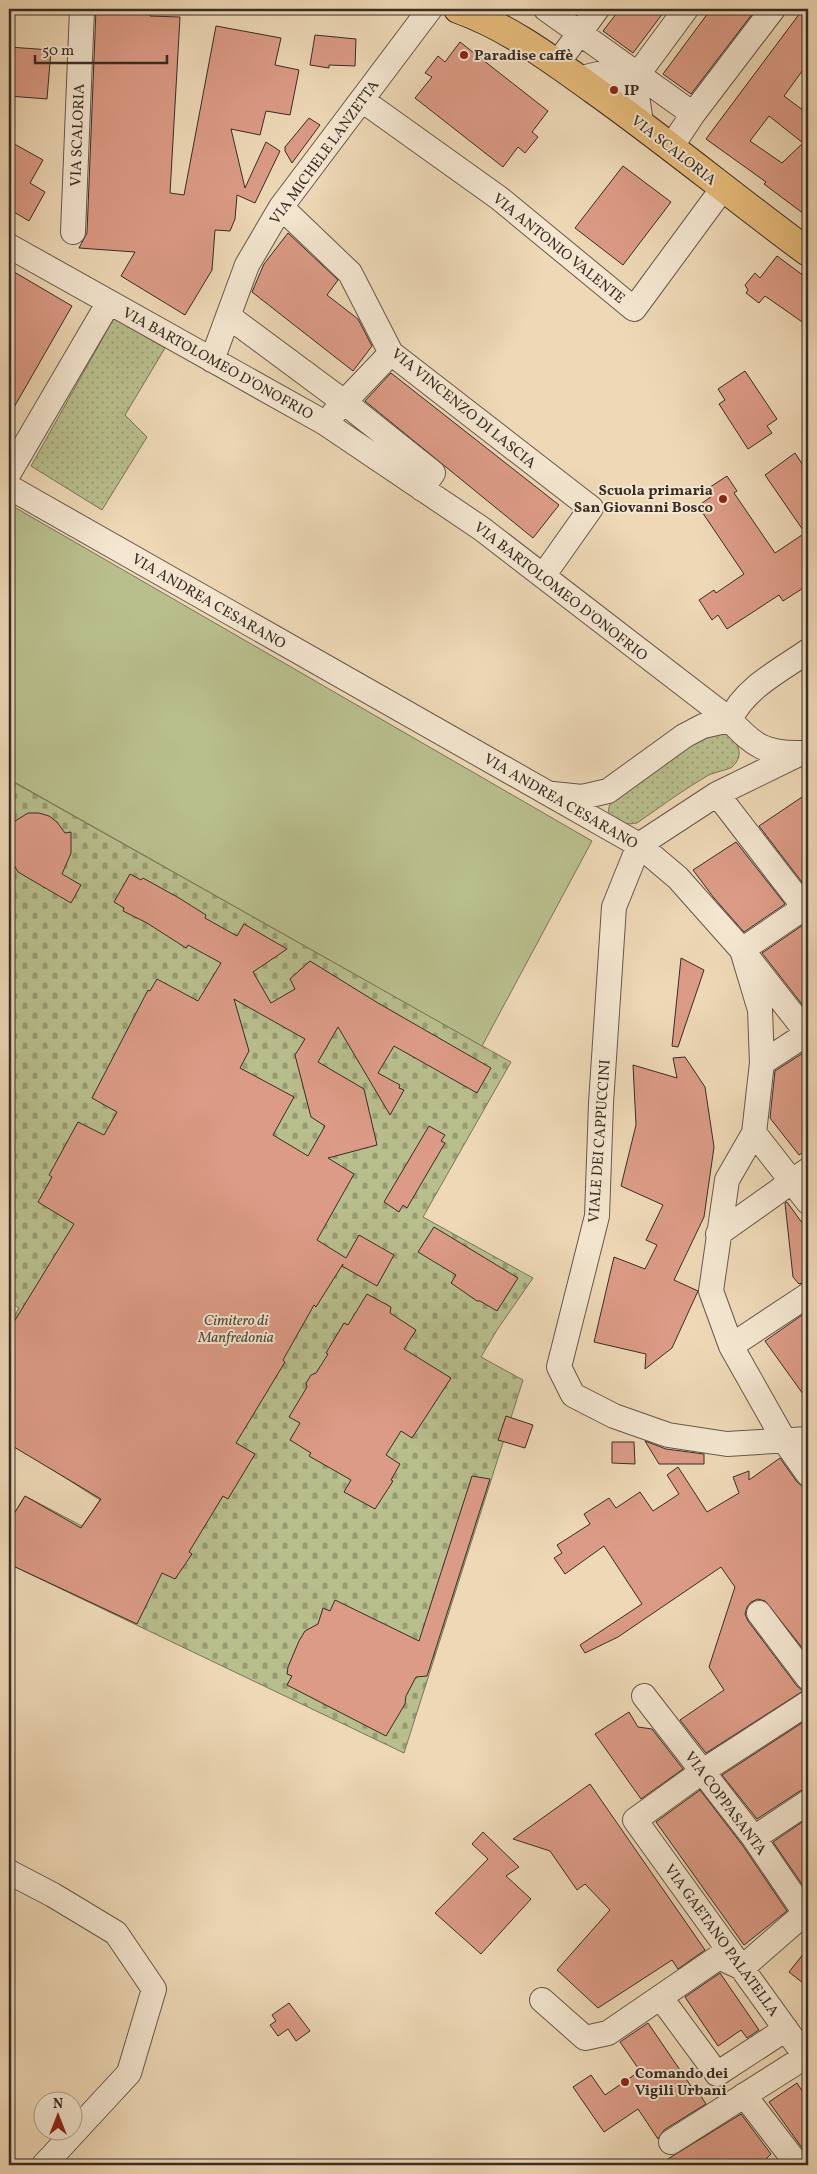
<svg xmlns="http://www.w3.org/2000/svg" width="817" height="2174" viewBox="0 0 817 2174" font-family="Vollkorn,serif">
	<defs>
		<pattern id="grass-dots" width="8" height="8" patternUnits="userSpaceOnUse" patternTransform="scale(1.25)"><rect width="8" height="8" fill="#b9be8d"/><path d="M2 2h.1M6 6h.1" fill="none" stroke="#979b73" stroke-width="1.8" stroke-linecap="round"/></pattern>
		<pattern id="cemetery-stones" width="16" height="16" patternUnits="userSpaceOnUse" patternTransform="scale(1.25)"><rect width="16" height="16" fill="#b9be8d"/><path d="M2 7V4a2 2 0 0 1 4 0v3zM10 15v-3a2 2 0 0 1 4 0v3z" fill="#979b73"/></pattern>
	</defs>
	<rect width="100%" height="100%" fill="#eed8b6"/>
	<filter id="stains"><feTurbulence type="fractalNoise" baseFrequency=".004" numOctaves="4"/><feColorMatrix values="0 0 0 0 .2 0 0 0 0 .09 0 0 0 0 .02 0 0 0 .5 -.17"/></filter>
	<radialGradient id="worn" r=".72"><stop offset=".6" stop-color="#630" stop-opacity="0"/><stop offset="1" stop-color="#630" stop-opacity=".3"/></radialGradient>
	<path fill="url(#grass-dots)" stroke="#78765a" d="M114,318L165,348L125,415L147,437L102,510L31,466Z
		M722,732C736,737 747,754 732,767C728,770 714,772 707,776C683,790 660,807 637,823C618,827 598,816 615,797L700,740Z"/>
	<path fill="url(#cemetery-stones)" stroke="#78765a" d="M15,783L511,1062L423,1217L533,1278L497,1330L481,1357L523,1380L404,1753L9,1564V1522L25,1496L82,1526L100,1500L9,1442V1325L19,1308L9,1302V795Z"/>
	<path fill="#b9be8d" stroke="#78765a" d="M9,504L592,841L482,1046L16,783L9,795Z"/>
	<path fill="#dc9b86" stroke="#382d26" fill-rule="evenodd" d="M96,9L150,12V16L180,17L170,193L184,195L216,26L281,38L275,65L299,70L290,115L266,111L260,135L231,129L245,188L266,142L280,151L255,203L237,195L235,219L230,231L215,230L212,270L185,315L121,276L135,252L79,248L87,233Z
		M620,9H666L633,53L603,31Z
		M711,9H756L691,94L663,74Z
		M800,13L808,19V63L784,96L808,114V217L764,184L766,182L706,139ZM769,116L803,143L782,163L750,141Z
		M315,35L356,39L355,66L329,65V68L310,65Z
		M460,42L548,111L532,132L538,137L525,153L518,147L503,167L415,98L432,77L425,73L438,56L445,62Z
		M9,47L51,50L47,99L9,96Z
		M309,118L320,125L292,163L285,151V147Z
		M9,141L43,160L30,183L45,192L29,221L9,209Z
		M623,166L671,202L623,265L575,228Z
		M288,233L338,280L327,295L358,319L372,346L353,371L252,292L264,264Z
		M777,256L808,279V326L765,296L759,303L746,293L748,290L745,285L755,273L760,278Z
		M9,269L72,306L9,416Z
		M745,371L777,419L767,426L772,433L748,449L719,404L725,400L718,389Z
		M391,373L559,505L533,538L365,401Z
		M795,453L808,473V585L783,601L779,595L727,629L718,615L712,620L699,600L714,590L716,593L744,574L698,506L712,496L707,489L727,476L737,491L734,493L775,553L805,533L765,475Z
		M808,793V890L759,826Z
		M28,813H39L49,816L57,822L65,833L71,832V853L62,874L81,885L71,903L18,872L9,856V830L15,821Z
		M736,842L785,904L744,932L714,898L693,870Z
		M130,874L141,880L143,878L179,898L206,915L205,918L237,936L244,924L287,949L253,972L271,1003L295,989L290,979L310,961L378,1003L491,1068L477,1093L394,1046L378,1073L400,1085L399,1088L404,1090L390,1115L338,1027L318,1062L364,1089L377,1145L328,1158L354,1174L317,1240L346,1258L359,1235L394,1255L377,1286L342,1266L343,1264L316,1307L314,1305L283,1360L285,1362L236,1443L255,1454L228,1499L223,1496L189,1552L192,1554L175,1579L162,1573L137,1624L9,1564V1522L25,1496L81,1528L101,1499L9,1444V1330L74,1224L38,1202L52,1177L49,1175L78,1122L104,1135L117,1112L92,1098L148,990L150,991L157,979L198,1001L221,963L188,945L186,948L147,923L123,911L124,908L114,902ZM234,999L305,1039L295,1055L311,1117L325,1126L308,1156L273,1135L294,1097L240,1068L249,1051Z
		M803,925L808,927V1012L762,953Z
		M681,958L704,970L678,1047L672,1046Z
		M803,1053L808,1061V1149L799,1155L770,1118L775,1071Z
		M685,1057L705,1087L714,1147L704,1217L674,1280L698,1291L672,1348L645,1369L646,1354L594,1342L614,1257L645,1269L657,1245L646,1240L663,1205L621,1186L636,1125L633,1065L677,1078L673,1058Z
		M429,1126L445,1135L441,1141L445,1143L407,1208L403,1205L399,1212L384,1202Z
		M787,1202L808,1231V1281L799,1284L793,1277L785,1203Z
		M434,1227L518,1278L497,1311L480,1301H477L451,1283L456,1275L418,1252Z
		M367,1294L391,1307L390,1313L416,1330L404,1349L451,1378L412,1438L401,1431L386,1455L400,1464L391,1480L393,1481L375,1509L344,1492L351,1480L309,1456L311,1453L290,1440L300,1423L289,1417L307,1387L306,1383L311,1375L316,1373L328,1354L326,1353L344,1323L348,1325Z
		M808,1311V1401L765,1341Z
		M506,1416L533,1425L525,1448L498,1440Z
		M645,1441L666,1449L704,1454V1464H659Z
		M612,1442H634L635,1464L612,1463Z
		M780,1458L797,1482L802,1486L808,1488V1655L765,1601L758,1599L751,1602L747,1607L745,1614L748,1621L797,1686L803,1691L706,1753L680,1720L724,1690L709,1667L735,1587L721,1567L618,1637L585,1653L580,1645L642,1604L604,1546L565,1574L554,1558L562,1553L557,1545L590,1524L584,1514L609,1498L616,1508L640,1492L653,1511L679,1494L667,1475L678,1467L707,1512L739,1493L733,1477L749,1471V1480Z
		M472,1476L490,1479L427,1676L416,1677L406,1696L405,1704L386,1736L287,1685L292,1676L287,1674L288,1667L299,1641L305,1631L318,1624L323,1608L330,1611L335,1600L419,1641Z
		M629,1712L638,1727L652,1729L683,1769L641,1799L595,1734Z
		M808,1719V1788L800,1791L757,1819L722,1775Z
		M590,1784L705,1950L678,1969L672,1960L598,2008L557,1970L610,1910L585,1884L577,1890L550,1851L513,1839Z
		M700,1790L743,1846L787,1911L744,1945L656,1822Z
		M808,1818V1893L773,1842Z
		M483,1832L519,1867L506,1876L531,1899L481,1954L435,1913L488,1859L472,1844Z
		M808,1948V1987L789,1972Z
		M720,1973L759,2030L747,2038L741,2030L718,2046L685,1997Z
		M289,2003L310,2031L296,2041L288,2029L278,2036L270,2025L276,2021L272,2015Z
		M648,2023L695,2092L697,2090L706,2104L664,2130L658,2139L638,2109L604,2132L573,2087L591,2075L605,2095L640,2071L620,2042Z
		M797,2083L808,2100V2156L769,2102Z
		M741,2114L771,2154L760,2165H658Z"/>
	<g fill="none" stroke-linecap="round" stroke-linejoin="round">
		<g stroke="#66584a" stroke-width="26">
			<path id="minor" d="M546,9L693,114
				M557,64L597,9
				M638,74L686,9
				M578,79L598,74L638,102L641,123
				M362,100L499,198L634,309L723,188
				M671,147L693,114L773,9
				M281,207L350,273L391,353L591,508L543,576
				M73,232L82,9
				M9,246L325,423L482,529L730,720C754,746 765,754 803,753
				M228,316L344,402L433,473L422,489
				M212,360L247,265L281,207L430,9
				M334,413L391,353
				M9,473L109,302
				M9,487L639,845L678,878L742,950L760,1010L762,1063L754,1133L727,1180L711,1291L731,1346L784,1440L808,1474
				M730,720C744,688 781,670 808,651
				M553,794L582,797L608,791L684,736L703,726L730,720
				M717,794L808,912
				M639,845L614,907L601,1103L597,1216L559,1367L573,1395L614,1416L668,1435L727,1444L808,1439
				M639,845L717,794L801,753
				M808,905L742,950L808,1034
				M762,1063L808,1033
				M754,1133L808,1202
				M718,1234L808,1170
				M731,1346L808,1295
				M759,1613L808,1678
				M808,1703L703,1771L635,1820L808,2060
				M754,1838L808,1802
				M9,1872L53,1895L116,1933L154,1989L129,2073L44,2165
				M661,1998L717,2074L786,2029
				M542,2000L585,2038L608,2033L719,1957L742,1968L805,1913L754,1838L644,1696
				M744,2095L798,2165
				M671,2142L808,2055"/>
		</g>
		<g stroke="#382d26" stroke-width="30">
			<path id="major" d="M458,9C508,27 551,59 594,90C667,142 736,199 808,252"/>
		</g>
		<use href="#minor" stroke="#f4e6d0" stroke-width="24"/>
		<use href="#major" stroke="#e7bc7b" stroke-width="28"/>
	</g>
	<g fill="#8f2418" stroke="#f4e6d0" stroke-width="2">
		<circle cx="464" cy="55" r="5"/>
		<circle cx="614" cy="90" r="5"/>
		<circle cx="723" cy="499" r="5"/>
		<circle cx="625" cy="2082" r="5"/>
	</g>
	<g text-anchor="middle" stroke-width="4" stroke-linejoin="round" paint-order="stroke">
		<g font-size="15" font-weight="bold" fill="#382d26" stroke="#f4e6d0" text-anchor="start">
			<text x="474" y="60">Paradise caffè</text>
			<text x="624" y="95">IP</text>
			<text x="713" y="495" text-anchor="end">Scuola primaria<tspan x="713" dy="17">San Giovanni Bosco</tspan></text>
			<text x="635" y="2078">Comando dei<tspan x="635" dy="17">Vigili Urbani</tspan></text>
		</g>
		<g font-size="15" fill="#382d26" stroke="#f4e6d0">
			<text transform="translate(77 135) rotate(-88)" y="5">VIA SCALORIA</text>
			<text transform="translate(674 150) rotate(38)" y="5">VIA SCALORIA</text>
			<text transform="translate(324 152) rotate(-54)" y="5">VIA MICHELE LANZETTA</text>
			<text transform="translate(559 248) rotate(39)" y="5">VIA ANTONIO VALENTE</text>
			<text transform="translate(218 363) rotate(29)" y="5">VIA BARTOLOMEO D'ONOFRIO</text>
			<text transform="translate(464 408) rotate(39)" y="5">VIA VINCENZO DI LASCIA</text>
			<text transform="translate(561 591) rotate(38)" y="5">VIA BARTOLOMEO D'ONOFRIO</text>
			<text transform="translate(209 601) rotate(30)" y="5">VIA ANDREA CESARANO</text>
			<text transform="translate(561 801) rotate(30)" y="5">VIA ANDREA CESARANO</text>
			<text transform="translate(599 1141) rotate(-86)" y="5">VIALE DEI CAPPUCCINI</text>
			<text transform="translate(726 1803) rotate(53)" y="5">VIA COPPASANTA</text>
			<text transform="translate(722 1940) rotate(54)" y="5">VIA GAETANO PALATELLA</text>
		</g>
		<g font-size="15" font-style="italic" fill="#524a3b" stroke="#f4e6d0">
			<text x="236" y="1325">Cimitero di<tspan x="236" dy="17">Manfredonia</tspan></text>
		</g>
	</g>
	<rect width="817" height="2174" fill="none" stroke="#eed8b6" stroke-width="30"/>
	<rect x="10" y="10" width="797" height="2154" fill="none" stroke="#382d26" stroke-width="2.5"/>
	<rect x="15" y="15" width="787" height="2144" fill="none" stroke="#382d26"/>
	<g transform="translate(58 2116)"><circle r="24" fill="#f4e6d0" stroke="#a99c8c"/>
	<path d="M0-4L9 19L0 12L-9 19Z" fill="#8f2418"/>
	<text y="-8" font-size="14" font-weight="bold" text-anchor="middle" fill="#382d26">N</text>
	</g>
	<path d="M35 55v8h132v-8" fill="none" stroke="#382d26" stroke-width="2.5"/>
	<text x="42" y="55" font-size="15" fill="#382d26" stroke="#f4e6d0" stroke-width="4" paint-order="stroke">50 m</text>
	<rect width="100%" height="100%" filter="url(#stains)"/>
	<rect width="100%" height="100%" fill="url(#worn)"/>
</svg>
